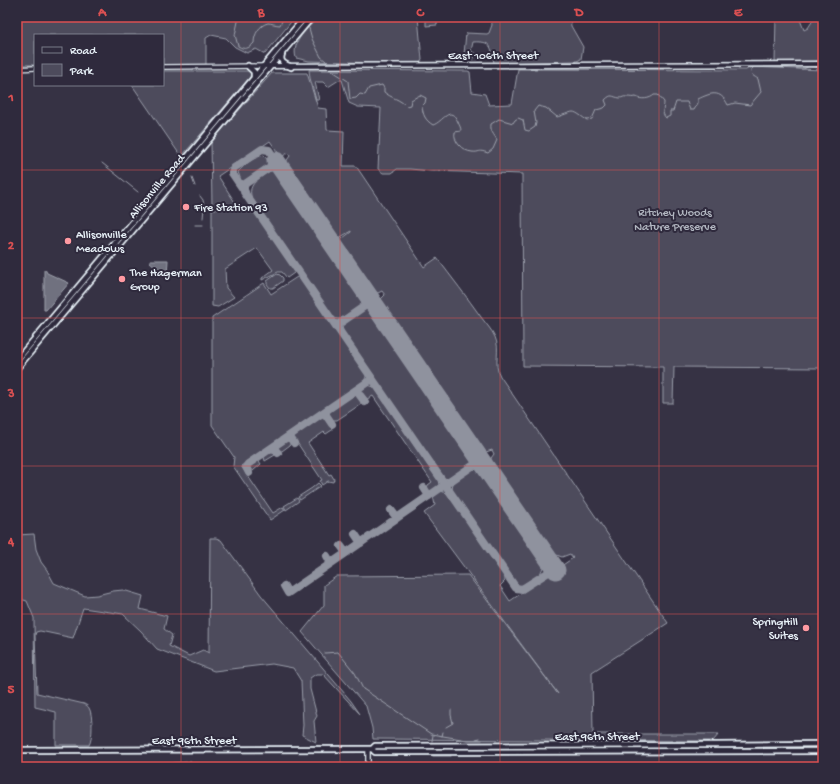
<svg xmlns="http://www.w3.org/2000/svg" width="840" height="784" viewBox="0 0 840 784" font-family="'Gochi Hand',sans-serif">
	<rect width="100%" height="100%" fill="#363244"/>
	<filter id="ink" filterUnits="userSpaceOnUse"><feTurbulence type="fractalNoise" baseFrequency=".025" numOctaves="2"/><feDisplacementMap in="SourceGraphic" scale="8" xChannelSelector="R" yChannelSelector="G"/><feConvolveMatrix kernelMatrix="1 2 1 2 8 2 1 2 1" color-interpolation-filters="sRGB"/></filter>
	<g filter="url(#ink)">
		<path fill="#4d4b5c" stroke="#9a9eaa" d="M18,17H295L265,54L256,49L247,53L235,47L226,38L211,35L206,38V66H163V35H35V65H17Z
			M318,17H418L422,60L419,64L309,61L296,58C291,41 308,29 318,17Z
			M429,17H438L437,25L426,26V20Z
			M491,17H570L571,26L583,47L581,59L577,61L494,63C491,46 492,41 473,42L471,51L476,54L473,60L470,56H466L464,54L466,33L487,34L489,33L492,25Z
			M776,17H799L804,30L808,28L815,17H823V61L775,62Z
			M751,67L823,70V368L674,367L673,403H663V367L523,366L522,174L431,171L410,169H397L392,173H383L378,169L381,108L358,107L349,103L342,80H339L328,87L323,82H315L319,100H316L310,78L309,70L468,71L470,72L472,92L485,94L489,105L512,104L518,69L746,70Z
			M163,71H248L251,73L250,77L182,156L180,155L132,85H163Z
			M272,73H307L318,108L326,109L327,130L344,131L343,166H356L424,267L437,258C452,278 467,297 481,317C486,324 492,330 495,337C501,350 493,364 500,376L668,623L592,672L593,734H719L713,741L373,739L372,728L366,706L302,632L324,605V585L337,576L468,575L558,694L424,513L435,505L433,496L440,491L447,493L505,576V581L500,586L510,601L573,558L570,554L562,557L554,554L491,462V458L494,454L492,450L486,452L482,451L382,304L381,299L385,295L382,291L378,293L373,291L339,241L351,232V231L337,239L287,165V160L290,156L288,153L281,157L270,141L218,176L238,207L212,206L211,142Z
			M264,155L270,164L242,183L238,172C246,163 253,158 264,155Z
			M273,171L277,173L362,298V302L361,306L340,319H337L333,317L252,199C248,188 253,183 261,177C265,174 268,171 273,171Z
			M212,209H240L256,213L295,270L294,273L287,278L282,272H278L262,280V278L273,270L257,248L225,269L226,288L234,297L218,307L212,306Z
			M277,274L280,275L283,278V281L273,288H270L267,284V281Z
			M297,277L300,278L366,374V377L364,381L241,466L273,513L283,507L285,510L270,520L233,466L234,457L212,425V318L264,283L271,294Z
			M367,309L371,311L472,459V463L450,479L443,478L343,331L342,326L344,323L364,310Z
			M368,385L374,387L438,480L439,485L432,491H429L427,488L428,485L432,482L373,396L367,399L362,393V389Z
			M354,395H357L361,400V404L337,420H333L329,415L330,411Z
			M321,417C326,417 331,425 332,430L326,434L324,432L308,443L329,475L331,474L334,479L333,482L328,481L322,485L320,481L322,480L294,438V436Z
			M287,441L290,442V445L282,451H279L278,447Z
			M271,451L273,452L275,455L265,461L264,457Z
			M257,461H259L261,464L253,471H251L249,469L250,466Z
			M472,469L480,470L542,561C546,574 533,579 523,586H520L515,583L452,490L453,483Z
			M318,483L321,486L300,500L298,497L312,488Z
			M297,498L299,501L286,510L284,506Z
			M34,534L36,549L41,562L47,570L54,583L85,596L97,595L113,591L123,590L143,596L140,609L167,616L164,629L172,635L169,646L189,656L203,650L209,653L210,538H216L221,540L261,595L351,701L360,714L323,674H316L310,678V689L317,716L314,721L316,742L302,735L303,725L301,681L293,668L272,664L214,671L157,649L141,631L123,614L83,608L73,638L40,631L36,632L35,635L37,693L84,704C86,705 88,706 89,708C93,714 93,739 89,745H56V712L35,707L34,618L27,601L17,598V535Z"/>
		<path fill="#70717f" stroke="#a0a4af" d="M150,260H168L167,276L150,262Z
			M45,269L47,273L69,283L46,310H44V270Z
			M191,762L190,767H174V763Z"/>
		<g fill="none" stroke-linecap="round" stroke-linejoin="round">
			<path stroke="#a0a4af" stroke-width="1" d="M239,17L235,35L238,46C245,50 248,49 254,43C254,35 259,25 268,23C271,23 276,25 280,25L284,17
				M298,17L301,20
				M17,18L18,17
				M306,25L309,28L312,39L321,57L326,61L329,65
				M330,68L334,72L348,81L350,99L356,98L360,94L365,95L369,88L382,85L384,88V92C391,98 400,99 406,106L410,105L411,100L420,95L426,98L425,103L422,106C423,115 425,120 433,125C443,122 450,104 458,122C459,125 461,127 461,131L455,132C453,141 462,151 472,152C481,153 477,149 488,153L493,149L497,140C494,134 490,132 491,124L499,119L513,123L515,120L518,118L523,120L525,130L529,131L535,127L536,123L534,111L538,106L546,108L557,117C561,116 570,112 573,112C577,112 583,118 587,120L592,119L596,110L604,108L607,105L605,100C612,93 612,97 620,98C623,98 623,96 627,97C631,97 632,98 636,97C641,100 650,99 654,95H658L664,102C664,109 661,113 666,118L670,116V111H673L676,102H687L690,110H694L698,103V99C711,93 720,89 728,105L735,103L750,105L761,92L758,79C754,76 751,76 751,70L754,67H780L803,69L808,67L823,68
				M102,163L138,192
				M192,178L195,186
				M200,196L203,200L204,206
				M203,218L204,208
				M195,225H203
				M325,653L338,652L355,673L363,689L431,734L467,740H482
				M446,727L453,723L451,715V710
				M442,736L443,732
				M476,739L480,738
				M432,741L433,735
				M433,756H451"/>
			<path stroke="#8f929e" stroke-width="8" d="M277,162L245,184L244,187V192L516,588L522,589L555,568
				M245,192L232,173L234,168L262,149L269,150L276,161
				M336,326L372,301
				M356,390L365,402
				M324,412L332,424
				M289,436L294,443
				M273,447L278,453
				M249,473L246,467L248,464L372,379
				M424,488L429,496
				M391,510L397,518
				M355,534L361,543
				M341,546L346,553
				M327,556L331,563
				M284,586L288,593L481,460"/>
			<path stroke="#8f929e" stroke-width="19" d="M276,161L556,570"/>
			<g stroke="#e8f1f8" stroke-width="6">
				<path id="tertiary" d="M163,67L263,66
					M17,69L35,68
					M368,749V767"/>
			</g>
			<g stroke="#e8f1f8" stroke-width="7">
				<path id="secondary" d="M263,66L823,64"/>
			</g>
			<g stroke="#e8f1f8" stroke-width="8">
				<path id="primary" d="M282,54C279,62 284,64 291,67
					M248,66L254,72V78
					M17,360L305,17
					M17,368L312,17
					M372,749L375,746L717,745L823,744
					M17,750L368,749H372L375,752L823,751"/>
			</g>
			<use href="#tertiary" stroke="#2f2a3d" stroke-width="3.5"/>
			<use href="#secondary" stroke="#2f2a3d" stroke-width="4"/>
			<use href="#primary" stroke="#2f2a3d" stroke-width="4.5"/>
		</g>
	</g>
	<path fill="none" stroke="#da5052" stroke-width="1" stroke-opacity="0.55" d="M181,17V767M340,17V767M500,17V767M659,17V767M17,170H823M17,318H823M17,466H823M17,614H823"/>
	<g fill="#ff9aa2" stroke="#2f2a3d" stroke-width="1.5">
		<circle cx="186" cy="207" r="4"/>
		<circle cx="68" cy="241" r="4"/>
		<circle cx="122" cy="279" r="4"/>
		<circle cx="806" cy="628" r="4"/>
	</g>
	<g text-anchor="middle" stroke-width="4" stroke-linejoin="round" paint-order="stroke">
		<g font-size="12" fill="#e8f1f8" stroke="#2f2a3d">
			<text x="493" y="59">East 106th Street</text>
			<text transform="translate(156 186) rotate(-50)" y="4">Allisonville Road</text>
			<text x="597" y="740">East 96th Street</text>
			<text x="194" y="744">East 96th Street</text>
		</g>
		<g font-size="12" fill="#e8f1f8" stroke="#2f2a3d" text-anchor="start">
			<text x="194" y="211">Fire Station 93</text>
			<text x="76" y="238">Allisonville<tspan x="76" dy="14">Meadows</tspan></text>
			<text x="130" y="276">The Hagerman<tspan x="130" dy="14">Group</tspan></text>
			<text x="798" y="625" text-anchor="end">SpringHill<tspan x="798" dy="14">Suites</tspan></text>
		</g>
		<g font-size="12" fill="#b2b7c1" stroke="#2f2a3d">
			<text x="675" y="216">Ritchey Woods<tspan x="675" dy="14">Nature Preserve</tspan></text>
		</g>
	</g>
	<rect width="840" height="784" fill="none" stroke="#2f2a3d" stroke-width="44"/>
	<rect x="34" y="34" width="130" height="52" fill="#2f2a3d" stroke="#797a88"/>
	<rect x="42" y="47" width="20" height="6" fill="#2f2a3d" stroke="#797a88"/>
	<text x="70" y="54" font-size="12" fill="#e8f1f8">Road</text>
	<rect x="42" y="64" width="20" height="12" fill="#4d4b5c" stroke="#797a88"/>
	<text x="70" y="74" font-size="12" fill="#e8f1f8">Park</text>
	<rect x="22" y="22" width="796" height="740" fill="none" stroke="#da5052" stroke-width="1.5"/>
	<g font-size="13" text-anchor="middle" font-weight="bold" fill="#da5052">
		<text x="102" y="16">A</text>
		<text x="261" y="16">B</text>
		<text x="420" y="16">C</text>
		<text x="579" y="16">D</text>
		<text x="738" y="16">E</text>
		<text x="11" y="101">1</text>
		<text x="11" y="249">2</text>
		<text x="11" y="397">3</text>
		<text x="11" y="545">4</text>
		<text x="11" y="693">5</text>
	</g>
</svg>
